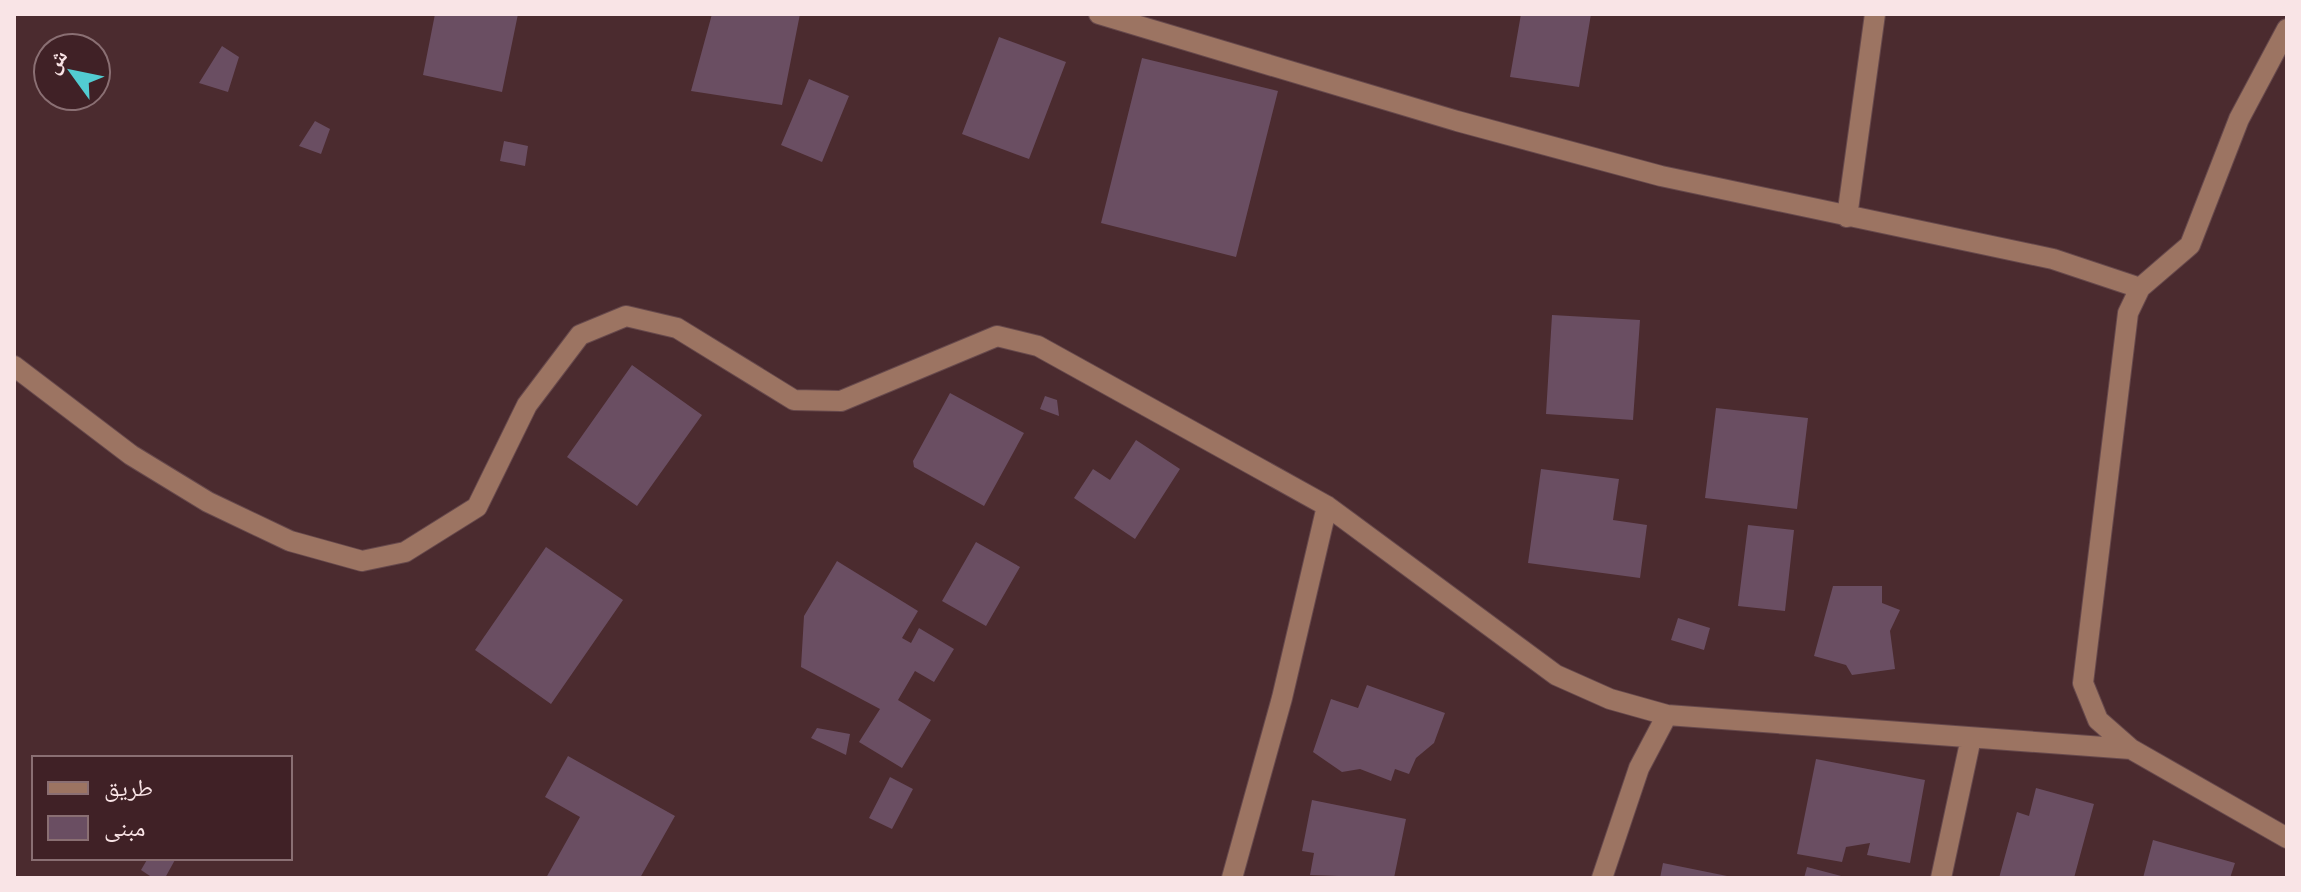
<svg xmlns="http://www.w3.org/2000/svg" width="2301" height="892" viewBox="0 0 2301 892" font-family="'Source Sans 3','Noto Naskh Arabic',sans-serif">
	<rect width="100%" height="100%" fill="#4b2b2f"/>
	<path fill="#6a4e62" d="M435,14H518L502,92L423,75Z
		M712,14H800L782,105L691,91Z
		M1521,14H1591L1579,87L1510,77Z
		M999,37L1066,62L1029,159L962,134Z
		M222,46L239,57L228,92L199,83Z
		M1142,58L1278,91L1236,257L1101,223Z
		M809,79L849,96L822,162L781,145Z
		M315,121L330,129L321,154L299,146Z
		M504,141L528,146L525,166L500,161Z
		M1552,315L1640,320L1633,420L1546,414Z
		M632,365L702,415L637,506L567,457Z
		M950,393L1024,433L984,506L914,467L913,461Z
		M1045,396L1057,400L1059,416L1040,409Z
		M1716,408L1808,418L1797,509L1705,498Z
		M1136,440L1180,469L1135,539L1074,498L1093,469L1110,480Z
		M1541,469L1619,479L1613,520L1647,525L1640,578L1528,563Z
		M1748,525L1794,530L1785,611L1738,606Z
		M976,542L1020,567L986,626L942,601Z
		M546,547L623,600L551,704L475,650Z
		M837,561L918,611L902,638L911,643L919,628L954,649L934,682L915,671L898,700L931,720L902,768L859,742L880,709L801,667L804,616Z
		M1833,586H1882V603L1900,610L1890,631L1895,669L1852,675L1846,665L1814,656Z
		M1678,618L1710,628L1704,650L1671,640Z
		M1367,685L1445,713L1434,743L1416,758L1409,774L1395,769L1391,781L1360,769L1342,772L1313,752L1331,699L1358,708Z
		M817,728L850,734L846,755L811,738Z
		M568,756L675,816L640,878H546L580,817L545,797Z
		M1816,759L1925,780L1910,863L1867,855L1870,843L1846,847L1842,862L1797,854Z
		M890,777L913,789L892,829L869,818Z
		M2036,788L2094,804L2074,878H1999L2017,812L2029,816Z
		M1312,800L1406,819L1394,878L1310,875L1314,853L1302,851Z
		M2153,840L2235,863L2230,878H2143Z
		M148,858H176L165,878H153L141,870Z
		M1663,863L1732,877L1731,878H1660Z
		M1807,867L1845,877V878H1804Z"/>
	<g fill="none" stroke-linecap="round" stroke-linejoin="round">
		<g stroke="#67494c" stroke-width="22">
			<path id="minor" d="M1099,14L1457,121L1661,176L2053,259L2140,288
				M2287,29L2239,119L2190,245L2140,288L2128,313L2083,683L2098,720L2131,749L2287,838
				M1847,217L1875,14
				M14,366L131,455L208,502L290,541L362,561L405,552L477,507L527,405L580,335L626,316L677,328L794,400L841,401L997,336L1038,346L1327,506L1556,675L1610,699L1667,715L2131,749
				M1232,878L1282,698L1327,506
				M1602,878L1639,768L1667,715
				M1941,878L1971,738"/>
		</g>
		<use href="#minor" stroke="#9c7462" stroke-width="20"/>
	</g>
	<rect width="2301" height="892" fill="none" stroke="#f9e4e6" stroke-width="32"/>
	<rect x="32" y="756" width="260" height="104" fill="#402126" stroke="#8a6f73" stroke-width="2"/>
	<rect x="48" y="782" width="40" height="12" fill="#9c7462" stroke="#8a6f73" stroke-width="2"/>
	<text x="104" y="796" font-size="24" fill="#f9e4e6">طريق</text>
	<rect x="48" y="816" width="40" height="24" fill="#6a4e62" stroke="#8a6f73" stroke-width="2"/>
	<text x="104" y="836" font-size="24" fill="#f9e4e6">مبنى</text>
	<g transform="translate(72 72) rotate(303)"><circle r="38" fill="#402126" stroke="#8a6f73" stroke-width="2"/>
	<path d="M0-6L14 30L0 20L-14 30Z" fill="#52ccd1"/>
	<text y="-12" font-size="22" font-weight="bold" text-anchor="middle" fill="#f9e4e6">ش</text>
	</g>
</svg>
